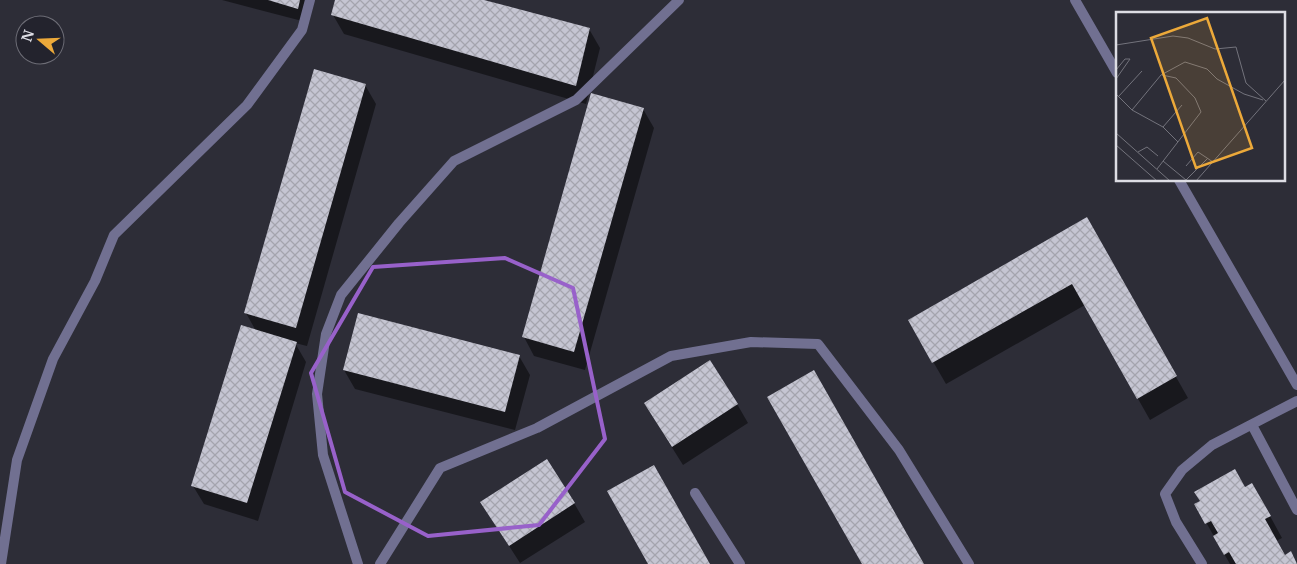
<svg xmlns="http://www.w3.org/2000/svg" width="1297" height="564" viewBox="0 0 1297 564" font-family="Merriweather,serif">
	<defs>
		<pattern id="building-cross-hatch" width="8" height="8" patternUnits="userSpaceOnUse" patternTransform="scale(1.25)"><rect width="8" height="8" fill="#c5c5d2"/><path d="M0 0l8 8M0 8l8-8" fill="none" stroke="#a4a4ae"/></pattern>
	</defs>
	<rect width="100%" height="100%" fill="#2d2d37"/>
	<path fill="#0007" d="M222,0H312L306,22Z
		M337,0H480L589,29L600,48L586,104L344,34L333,15Z
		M365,85L376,104L307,346L295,343L306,362L258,521L204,504L193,486L256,331L246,313Z
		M643,109L654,128L585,370L534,356L524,337Z
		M1086,219L1188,398L1150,420L1085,305L946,384L909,320Z
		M519,356L530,375L515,430L355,389L344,370Z
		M737,404L748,423L683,465L656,422Z
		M1245,488L1270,516L1282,538L1276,541L1285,557L1297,564H1230L1196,505Z
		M574,503L585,522L520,563L493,521Z"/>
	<path fill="url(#building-cross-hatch)" d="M268,0H300L298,9Z
		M335,0H484L590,28L576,86L331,15Z
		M314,69L366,84L296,328L244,313Z
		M591,93L644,108L574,352L522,337Z
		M1087,217L1177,376L1137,399L1072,284L932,363L908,320Z
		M358,313L520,355L505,412L343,370Z
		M241,325L297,342L247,503L191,486Z
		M710,360L738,404L672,447L644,403Z
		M814,370L924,564H862L767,397Z
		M547,459L575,503L509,546L480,502Z
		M654,465L710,564H648L607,491Z
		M1235,469L1245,487L1252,483L1271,516L1265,519L1285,555L1291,551L1297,564H1236L1229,552L1224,555L1213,536L1218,533L1211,521L1205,524L1194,504L1200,501L1194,492Z"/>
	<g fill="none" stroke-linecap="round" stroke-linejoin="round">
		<path stroke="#717091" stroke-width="10" d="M1252,425L1297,510
			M1202,564L1176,522L1165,494L1182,470L1212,445L1297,401"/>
		<path stroke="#717091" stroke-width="10" d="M1075,0L1117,73
			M1179,180L1297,385
			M695,493L740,564
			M1,564L17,460L53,359L95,281L114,235L247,105L302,30L310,0
			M358,564L323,455L317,394L326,334L341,295L399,223L454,161L576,100L679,0
			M380,564L440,468L537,428L671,356L751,342L818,344L899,450L969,564"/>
	</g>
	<path fill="none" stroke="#9861ca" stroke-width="4" stroke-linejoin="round" d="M505,258L573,288L605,439L539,525L428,536L345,492L311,373L373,267Z"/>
	<g transform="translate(1116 12)">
		<rect width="169" height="169" fill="#2d2d37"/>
		<path fill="none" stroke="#73737c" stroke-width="1" d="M0,33L57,24L72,26L99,37L120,35L130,71L150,89M0,58L9,47H14L0,67M0,82L16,98L47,115L66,93M3,84L26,59M16,98L45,63L69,50L91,57L101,67L128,82L147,88M47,115L62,130M0,121L54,169M0,133L41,169M22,140L31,135L42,144M47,149L70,168L92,146M70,154L82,140L97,150M41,157L85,100L79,86L60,66L46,63M80,169L169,68"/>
		<path fill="#eca93a" fill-opacity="0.15" stroke="#eca93a" stroke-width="2.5" d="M91,6L136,136L80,156L35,26Z"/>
		<rect width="169" height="169" fill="none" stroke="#dddde4" stroke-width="2.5"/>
	</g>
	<g transform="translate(40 40) rotate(289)"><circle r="24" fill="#23232d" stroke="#6d6d76"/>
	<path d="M0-4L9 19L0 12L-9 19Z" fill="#eca93a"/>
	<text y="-8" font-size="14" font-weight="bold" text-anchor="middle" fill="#dddde4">N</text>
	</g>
</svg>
